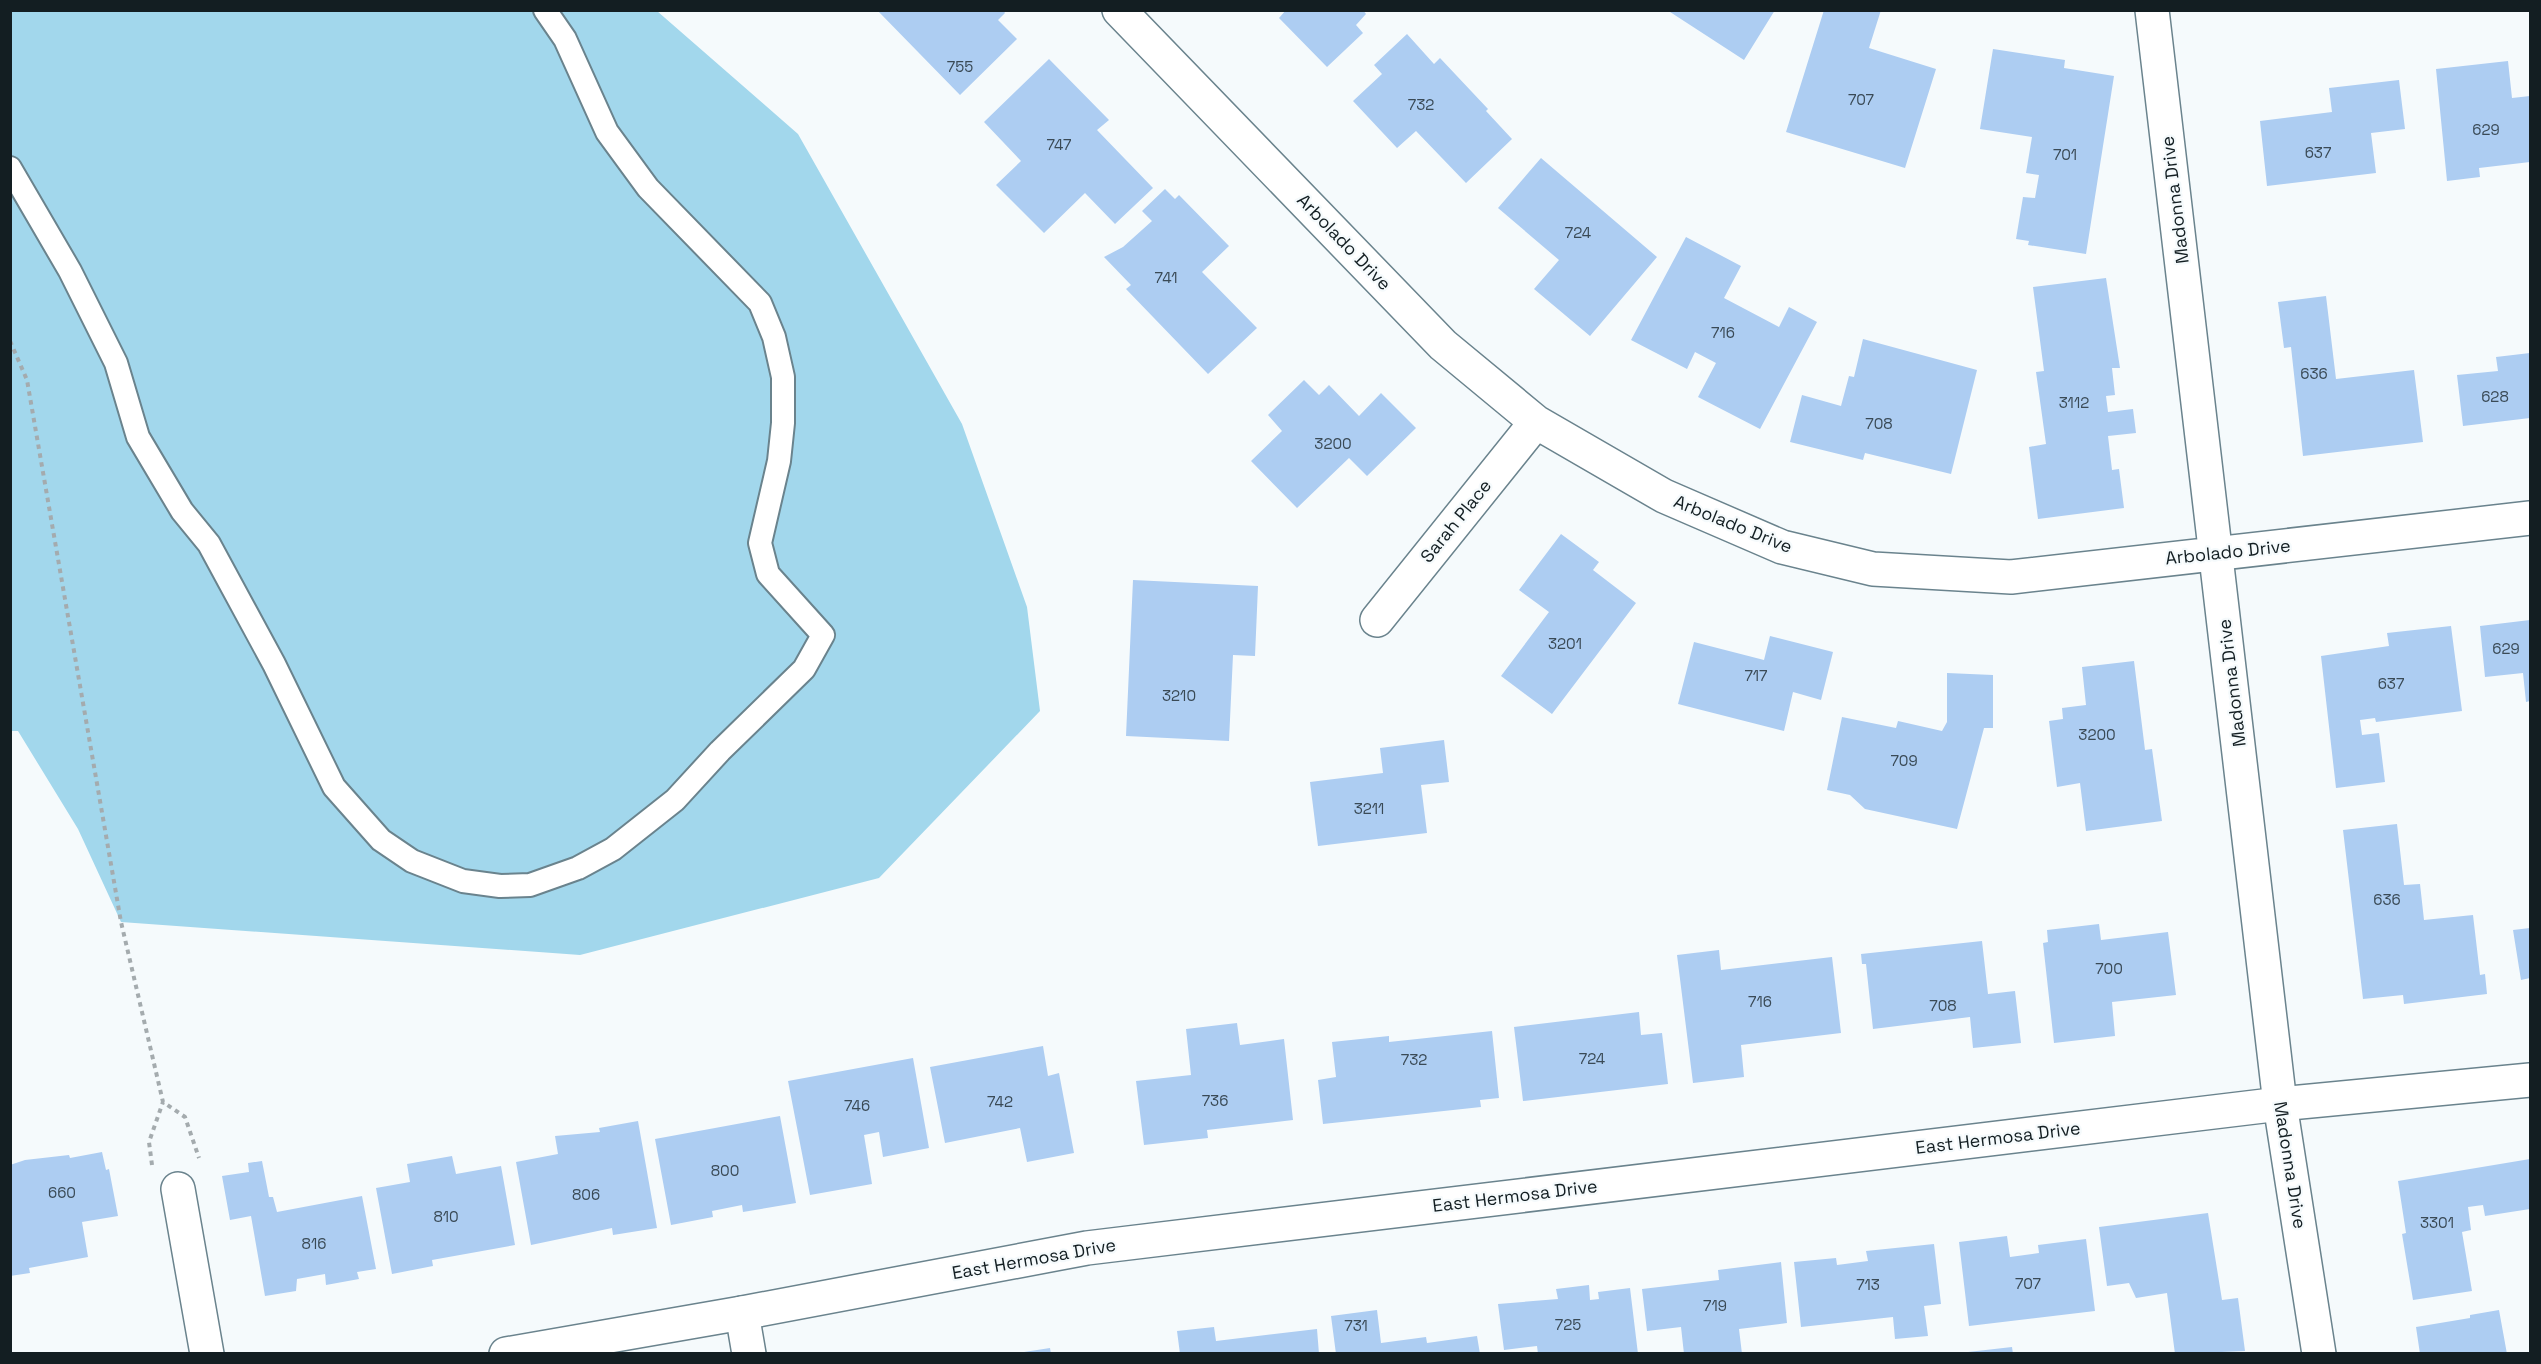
<svg xmlns="http://www.w3.org/2000/svg" width="2541" height="1364" viewBox="0 0 2541 1364" font-family="'Space Grotesk',sans-serif">
	<rect width="100%" height="100%" fill="#f5fafc"/>
	<path fill="#a2d7ec" d="M10,11H657L798,134L962,424L1027,607L1040,711L879,878L580,955L121,922L78,829L18,731H11Z"/>
	<path fill="#adcdf2" d="M877,10H1003L1005,13L998,20L1017,39L960,95Z
		M1286,10H1363L1366,14L1356,25L1363,33L1327,67L1279,18Z
		M1667,10H1775L1744,60Z
		M1824,10H1881L1869,48L1936,69L1905,168L1786,132Z
		M1407,34L1434,64L1440,58L1488,109L1486,111L1512,139L1466,183L1416,131L1397,148L1353,101L1382,74L1374,65Z
		M1993,49L2065,60L2064,68L2114,76L2086,254L2028,245L2029,241L2016,239L2023,197L2035,198L2039,175L2026,173L2032,137L1980,129Z
		M1049,59L1109,120L1097,130L1153,188L1115,224L1085,193L1044,233L996,185L1021,161L984,122Z
		M2508,61L2512,98L2530,96V162L2479,168L2480,177L2447,181L2436,69Z
		M2399,80L2405,129L2371,133L2376,173L2267,186L2260,121L2332,112L2329,88Z
		M1541,158L1657,257L1590,336L1534,289L1559,260L1498,208Z
		M1165,189L1175,199L1179,195L1229,246L1202,272L1257,328L1208,374L1126,289L1131,285L1104,257L1123,247L1152,221L1142,211Z
		M1686,237L1741,266L1724,298L1779,327L1789,307L1817,322L1760,429L1698,397L1716,363L1695,352L1687,369L1631,340Z
		M2106,278L2120,368H2112L2115,395L2106,396L2108,412L2133,409L2136,433L2108,436L2112,470L2119,469L2124,508L2038,519L2029,447L2046,444L2036,372L2044,371L2033,287Z
		M2326,296L2336,379L2414,370L2423,442L2303,456L2291,347L2284,348L2278,302Z
		M1863,339L1977,370L1951,474L1865,453L1863,460L1790,442L1802,395L1841,406L1849,376L1854,377Z
		M2530,353V418L2463,426L2457,375L2498,371L2496,357Z
		M1304,380L1319,395L1329,385L1359,416L1381,393L1416,428L1367,476L1349,458L1297,508L1251,461L1282,431L1268,415Z
		M1561,534L1599,562L1593,570L1636,603L1552,714L1501,676L1549,612L1519,590Z
		M1133,580L1258,586L1255,656L1233,655L1229,741L1126,736Z
		M2530,620V701L2526,702L2523,673L2485,677L2480,626Z
		M2451,626L2462,711L2376,722L2375,718L2360,720L2362,735L2379,733L2385,782L2336,788L2321,656L2389,646L2387,633Z
		M1770,636L1833,652L1821,700L1793,692L1784,731L1678,704L1694,642L1764,660Z
		M2134,661L2145,750L2152,749L2162,821L2086,831L2080,783L2057,787L2049,721L2063,719L2062,708L2086,705L2082,667Z
		M1947,673L1993,675V728H1984L1957,829L1865,809L1850,795L1827,790L1842,717L1896,728L1898,721L1942,731L1947,722Z
		M1444,740L1449,782L1421,785L1427,833L1318,846L1310,782L1383,773L1380,748Z
		M2397,824L2404,885L2420,884L2424,920L2473,915L2480,975L2485,974L2487,994L2404,1004L2403,995L2363,999L2343,830Z
		M2099,924L2101,940L2168,932L2176,995L2112,1002L2115,1036L2054,1043L2043,943L2048,942L2047,930Z
		M2530,928V978L2521,980L2513,930Z
		M1982,941L1988,994L2015,991L2021,1043L1973,1048L1970,1017L1873,1029L1866,964H1862L1861,954Z
		M1719,950L1721,970L1832,957L1841,1033L1741,1045L1744,1077L1693,1083L1677,955Z
		M1639,1012L1641,1035L1662,1033L1668,1084L1523,1101L1514,1027Z
		M1237,1023L1240,1045L1284,1039L1293,1120L1207,1130L1208,1138L1144,1145L1136,1081L1191,1075L1186,1029Z
		M1492,1031L1499,1098L1480,1100L1481,1107L1323,1124L1318,1080L1336,1077L1332,1042L1389,1036V1042Z
		M1043,1046L1048,1076L1059,1073L1074,1153L1027,1162L1020,1128L945,1143L930,1067Z
		M913,1058L929,1148L883,1157L879,1132L864,1135L872,1184L810,1195L788,1081Z
		M780,1116L796,1203L743,1212L742,1205L712,1211L713,1217L671,1225L655,1139Z
		M638,1121L657,1228L613,1235L612,1228L531,1245L516,1162L558,1154L555,1136L600,1132L599,1128Z
		M102,1152L106,1170L109,1169L118,1216L82,1222L88,1257L29,1268L30,1273L10,1276V1165L25,1160L69,1155L70,1158Z
		M452,1156L456,1174L501,1166L515,1245L432,1260L433,1266L392,1274L376,1188L410,1182L407,1164Z
		M2530,1159V1209L2485,1216L2483,1205L2468,1207L2471,1230L2462,1232L2472,1291L2413,1300L2402,1234L2406,1233L2398,1181Z
		M262,1161L269,1197H273L277,1212L362,1196L376,1269L357,1272L359,1279L326,1285L325,1274L297,1279L296,1291L265,1296L251,1216L230,1220L222,1176L249,1172L248,1163Z
		M2208,1213L2222,1300L2238,1298L2245,1351L2175,1354L2167,1293L2136,1298L2129,1283L2107,1286L2099,1227Z
		M2007,1236L2010,1257L2039,1253L2038,1245L2086,1239L2095,1311L1969,1326L1959,1242Z
		M1934,1244L1941,1304L1924,1306L1928,1336L1895,1339L1893,1317L1801,1327L1794,1262L1836,1258L1837,1265L1868,1261L1866,1251Z
		M1781,1262L1787,1323L1739,1329L1742,1354H1684L1681,1327L1647,1331L1642,1289L1719,1280L1718,1270Z
		M1589,1285L1590,1300L1599,1299L1598,1292L1630,1288L1638,1354H1538L1537,1346L1504,1350L1498,1304L1558,1299L1556,1289Z
		M1377,1310L1381,1343L1426,1337L1427,1343L1477,1336L1480,1354H1336L1331,1316Z
		M2499,1310L2507,1354H2420L2416,1327L2470,1318V1315Z
		M1214,1327L1216,1341L1317,1329L1319,1354H1180L1177,1331Z
		M2012,1347L2013,1354H1968V1352Z
		M1050,1348L1051,1354H1024V1352Z"/>
	<g fill="none" stroke-linecap="round" stroke-linejoin="round">
		<g stroke="#6a838d" stroke-width="26">
			<path id="lane" d="M10,168L70,271L116,363L138,437L182,511L209,544L229,581L274,664L334,787L381,840L412,861L463,881L500,886L530,885L578,868L613,849L675,800L720,751L804,669L823,635L768,574L760,543L779,461L783,423V377L774,337L760,303L648,188L607,132L565,39L545,10"/>
		</g>
		<g stroke="#6a838d" stroke-width="36">
			<path id="street" d="M1119,10L1443,345L1536,422L1664,496L1782,547L1873,569L2011,577L2530,518
				M2152,10L2280,1104L2319,1354
				M1377,620L1536,422
				M742,1313L749,1354"/>
		</g>
		<g stroke="#6a838d" stroke-width="36">
			<path id="secondary" d="M178,1189L207,1354
				M506,1354L742,1313L1087,1248L2280,1104L2530,1080"/>
		</g>
		<path stroke="#a4abae" stroke-width="4" stroke-dasharray="4.5 4.5" stroke-linecap="butt" d="M10,341L27,380L121,922L163,1102L185,1117L199,1158
			M152,1165L149,1142L163,1102"/>
		<use href="#lane" stroke="#fff" stroke-width="22"/>
		<use href="#street" stroke="#fff" stroke-width="33"/>
		<use href="#secondary" stroke="#fff" stroke-width="33"/>
	</g>
	<g text-anchor="middle" stroke-width="4.5" stroke-linejoin="round" paint-order="stroke">
		<g font-size="15" fill="#3a4a56">
			<text x="960" y="72">755</text>
			<text x="1861" y="105">707</text>
			<text x="1421" y="110">732</text>
			<text x="2486" y="135">629</text>
			<text x="1059" y="150">747</text>
			<text x="2318" y="158">637</text>
			<text x="2065" y="160">701</text>
			<text x="1578" y="238">724</text>
			<text x="1166" y="283">741</text>
			<text x="1723" y="338">716</text>
			<text x="2314" y="379">636</text>
			<text x="2495" y="402">628</text>
			<text x="2074" y="408">3112</text>
			<text x="1879" y="429">708</text>
			<text x="1333" y="449">3200</text>
			<text x="1565" y="649">3201</text>
			<text x="2506" y="654">629</text>
			<text x="1756" y="681">717</text>
			<text x="2391" y="689">637</text>
			<text x="1179" y="701">3210</text>
			<text x="2097" y="740">3200</text>
			<text x="1904" y="766">709</text>
			<text x="1369" y="814">3211</text>
			<text x="2387" y="905">636</text>
			<text x="2109" y="974">700</text>
			<text x="1760" y="1007">716</text>
			<text x="1943" y="1011">708</text>
			<text x="1592" y="1064">724</text>
			<text x="1414" y="1065">732</text>
			<text x="1215" y="1106">736</text>
			<text x="1000" y="1107">742</text>
			<text x="857" y="1111">746</text>
			<text x="725" y="1176">800</text>
			<text x="62" y="1198">660</text>
			<text x="586" y="1200">806</text>
			<text x="446" y="1222">810</text>
			<text x="2437" y="1228">3301</text>
			<text x="314" y="1249">816</text>
			<text x="2028" y="1289">707</text>
			<text x="1868" y="1290">713</text>
			<text x="1715" y="1311">719</text>
			<text x="1568" y="1330">725</text>
			<text x="1356" y="1331">731</text>
		</g>
		<g font-size="18" fill="#131e22" stroke="#f5fafc">
			<text transform="translate(2175 200) rotate(-97)" y="6">Madonna Drive</text>
			<text transform="translate(1344 242) rotate(46)" y="6">Arbolado Drive</text>
			<text transform="translate(1456 521) rotate(-51)" y="6">Sarah Place</text>
			<text transform="translate(1733 524) rotate(22)" y="6">Arbolado Drive</text>
			<text transform="translate(2228 552) rotate(-6)" y="6">Arbolado Drive</text>
			<text transform="translate(2232 683) rotate(-97)" y="6">Madonna Drive</text>
			<text transform="translate(1998 1138) rotate(-7)" y="6">East Hermosa Drive</text>
			<text transform="translate(2290 1165) rotate(81)" y="6">Madonna Drive</text>
			<text transform="translate(1515 1196) rotate(-7)" y="6">East Hermosa Drive</text>
			<text transform="translate(1034 1259) rotate(-10)" y="6">East Hermosa Drive</text>
		</g>
	</g>
	<rect width="2541" height="1364" fill="none" stroke="#131e22" stroke-width="24"/>
</svg>
